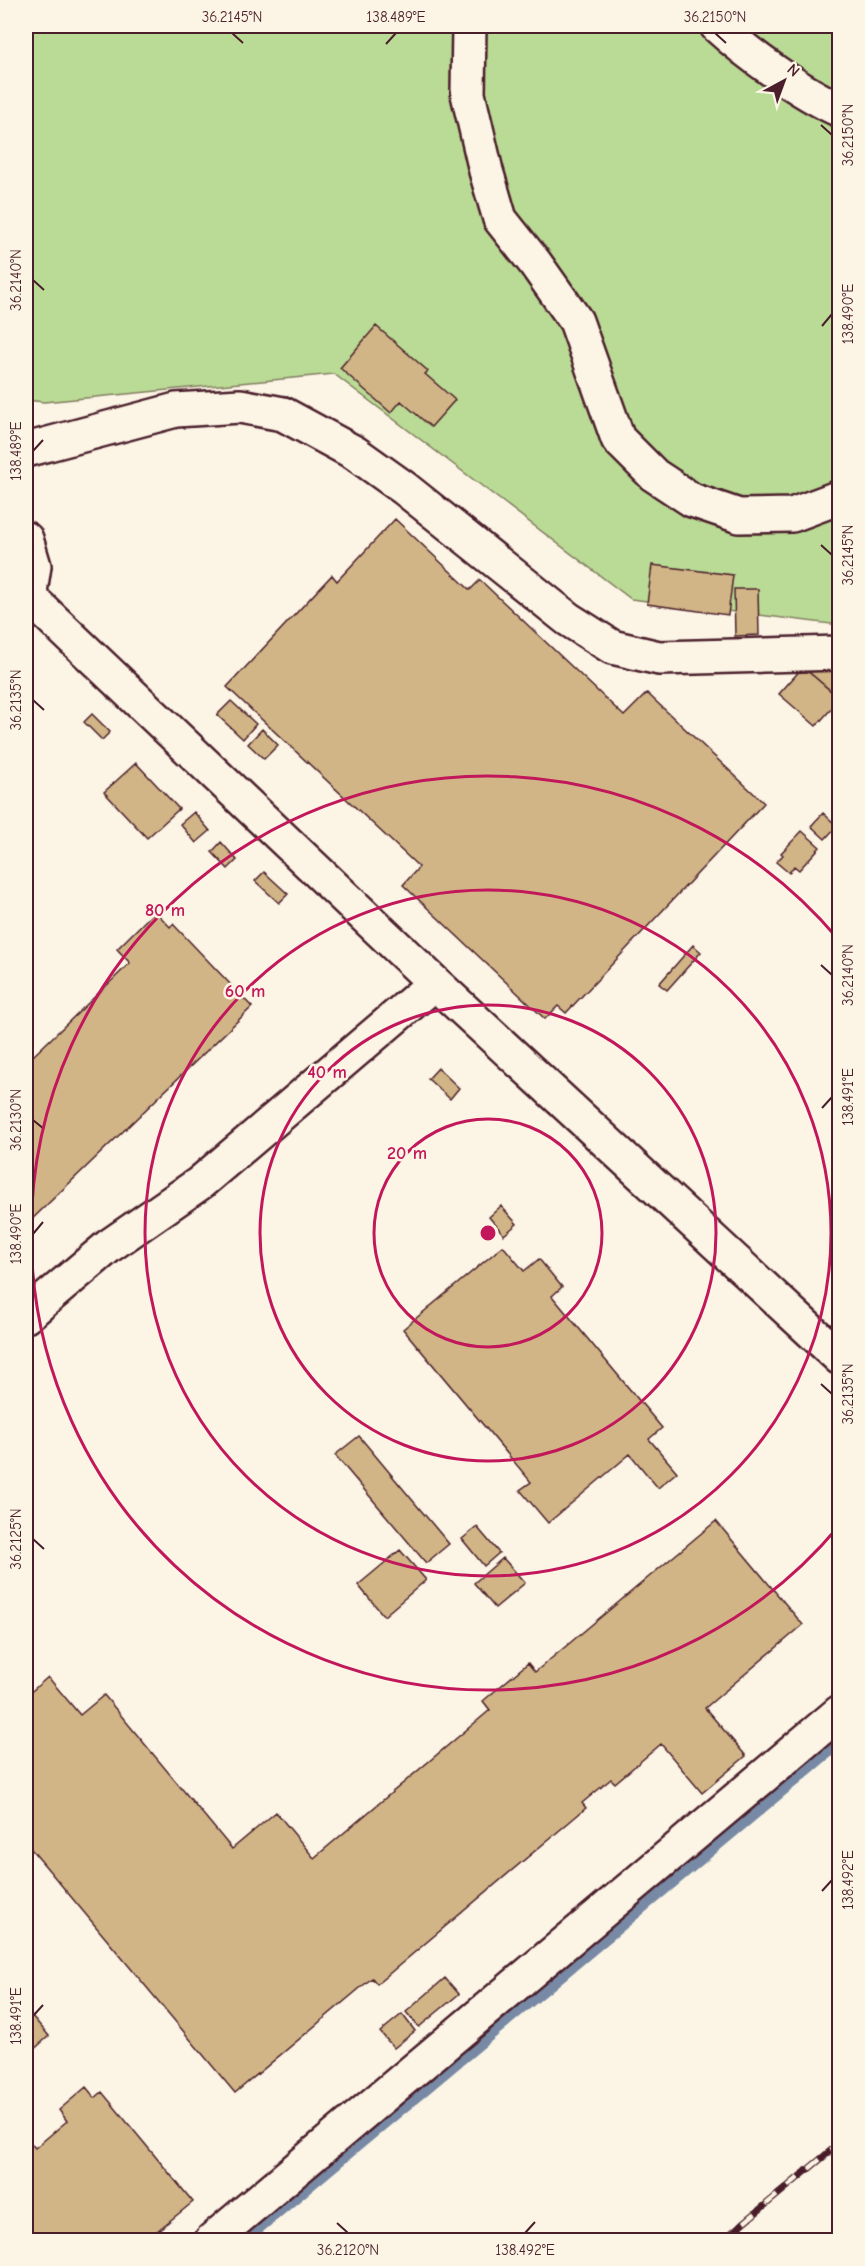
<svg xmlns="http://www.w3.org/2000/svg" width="865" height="2266" viewBox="0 0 865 2266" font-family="'Comic Neue',sans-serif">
	<rect width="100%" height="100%" fill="#fcf5e5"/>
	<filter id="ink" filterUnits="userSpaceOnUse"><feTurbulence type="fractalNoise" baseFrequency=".0167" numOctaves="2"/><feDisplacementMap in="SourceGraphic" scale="12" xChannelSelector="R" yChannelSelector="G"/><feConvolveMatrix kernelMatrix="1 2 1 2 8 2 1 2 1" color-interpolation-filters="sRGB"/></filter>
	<g filter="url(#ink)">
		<path fill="#badb95" stroke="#827d60" stroke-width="1.5" d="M26,26H839V625L631,599L334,374L44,402L26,400Z"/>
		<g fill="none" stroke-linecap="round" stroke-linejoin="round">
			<path stroke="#7789a4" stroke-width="12" d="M244,2240L840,1742"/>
		</g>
		<path fill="#d1b586" stroke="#4a1f2b" stroke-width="1.5" d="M376,326L428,371L425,374L455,400L431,427L401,401L391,413L340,368Z
			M395,519L470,590L480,580L624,716L647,693L764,803L566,1013L558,1006L545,1019L403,885L419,867L227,687L332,575L337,581Z
			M652,565L733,575L728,615L647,604Z
			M734,589H758L759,635L735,636Z
			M840,665V689L830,690L803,667Z
			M803,667L840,699L816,726L779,694Z
			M231,701L256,724L243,739L217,715Z
			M92,714L110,732L102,740L84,722Z
			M262,729L278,745L264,759L248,744Z
			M136,763L179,809L147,838L104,792Z
			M194,812L210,831L196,843L180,824Z
			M823,813L837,826L825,839L811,826Z
			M802,831L820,847L799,870L794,866L789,873L776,862L783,855L781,853Z
			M221,842L237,860L228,869L212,852Z
			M264,872L288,894L279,903L255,881Z
			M155,911L170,927L173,924L252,1007L26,1225V1048L33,1056L130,963L117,949Z
			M693,945L701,952L667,990L659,984Z
			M438,1068L459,1088L450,1099L428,1079Z
			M501,1206L517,1224L504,1235L489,1217Z
			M503,1246L524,1271L539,1259L562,1287L552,1296L662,1428L649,1439L677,1472L658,1488L630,1454L548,1523L520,1490L531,1482L403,1329Z
			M359,1436L449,1544L426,1563L335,1455Z
			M716,1521L803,1625L705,1708L746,1756L702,1793L661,1744L615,1783L611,1779L582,1803L586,1808L377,1984L372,1978L235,2093L26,1843V1696L48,1677L80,1715L104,1695L232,1849L276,1812L314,1858L490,1710L483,1701L528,1663L535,1672Z
			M477,1527L499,1553L484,1566L462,1539Z
			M400,1550L426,1580L384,1616L358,1585Z
			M503,1558L525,1583L495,1608L474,1583Z
			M445,1978L459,1994L419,2027L406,2012Z
			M26,2009L49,2036L31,2052L26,2046Z
			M402,2014L415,2031L394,2048L380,2032Z
			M86,2087L95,2098L102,2092L193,2202L146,2240H26V2137L35,2148L67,2121L59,2110Z"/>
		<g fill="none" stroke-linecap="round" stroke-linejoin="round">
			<g stroke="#4a1f2b" stroke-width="38">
				<path id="minor" d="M469,26L468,94L486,171L500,219L535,263L576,321L618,439L654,475L692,500L739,516L792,515L840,497
					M717,26C749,55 800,92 840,110
					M26,450L176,410L240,406L283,414L355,453L404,488L568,619L612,647L659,658L840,653
					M26,539L34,566L29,598
					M26,594L435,983L840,1358
					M26,1316L109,1246L200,1183L435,983
					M212,2240L840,1712"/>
			</g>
			<use href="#minor" stroke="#fcf5e5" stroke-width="33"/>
			<g stroke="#4a1f2b" stroke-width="7">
				<path id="rail" d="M723,2240L840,2143"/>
			</g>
			<use href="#rail" stroke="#fcf5e5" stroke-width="4.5" stroke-dasharray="14" stroke-linecap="butt"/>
		</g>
	</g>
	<path fill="none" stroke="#4a1f2b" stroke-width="2" d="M232,33L243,43M715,33L726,43M386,44L396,33M821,125L832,135M33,280L44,290M822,326L832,314M33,451L43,440M821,545L832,555M33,700L44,710M821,965L832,975M822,1108L832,1097M33,1120L44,1129M33,1234L43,1222M821,1384L832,1394M33,1539L44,1549M822,1891L832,1880M33,2016L43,2005M337,2223L348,2233M525,2233L535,2222"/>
	<g fill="none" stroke="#c2185b" stroke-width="3">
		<circle cx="488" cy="1233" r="114"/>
		<circle cx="488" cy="1233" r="228"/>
		<circle cx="488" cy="1233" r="343"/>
		<path d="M838 1527A457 457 0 1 1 838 939"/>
	</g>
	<circle cx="488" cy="1233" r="9" fill="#c2185b" stroke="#fcf5e5" stroke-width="3"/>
	<g font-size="18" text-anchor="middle" font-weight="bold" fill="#c2185b" stroke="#fcf5e5" stroke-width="5" stroke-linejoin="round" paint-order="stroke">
		<text x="165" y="916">80 m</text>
		<text x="245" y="997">60 m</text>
		<text x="327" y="1078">40 m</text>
		<text x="407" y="1159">20 m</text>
	</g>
	<rect width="865" height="2266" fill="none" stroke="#fcf5e5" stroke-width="66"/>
	<g transform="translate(784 81) rotate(41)" stroke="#fcf5e5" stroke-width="4.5" paint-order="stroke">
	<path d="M0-4.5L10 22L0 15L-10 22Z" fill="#4a1f2b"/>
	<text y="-9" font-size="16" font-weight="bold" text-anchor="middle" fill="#4a1f2b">N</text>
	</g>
	<rect x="33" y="33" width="799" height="2200" fill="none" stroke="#4a1f2b" stroke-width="2"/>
	<g font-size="15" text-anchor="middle" fill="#4a1f2b">
		<text x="232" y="22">36.2145°N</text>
		<text x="396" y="22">138.489°E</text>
		<text x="715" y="22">36.2150°N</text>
		<text transform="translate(848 135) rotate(-90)" y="5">36.2150°N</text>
		<text transform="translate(16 280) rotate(-90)" y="5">36.2140°N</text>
		<text transform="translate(848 314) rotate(-90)" y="5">138.490°E</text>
		<text transform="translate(16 451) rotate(-90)" y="5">138.489°E</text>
		<text transform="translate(848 555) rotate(-90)" y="5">36.2145°N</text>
		<text transform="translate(16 700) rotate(-90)" y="5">36.2135°N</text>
		<text transform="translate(848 975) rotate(-90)" y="5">36.2140°N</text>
		<text transform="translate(848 1097) rotate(-90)" y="5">138.491°E</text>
		<text transform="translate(16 1120) rotate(-90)" y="5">36.2130°N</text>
		<text transform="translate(16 1234) rotate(-90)" y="5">138.490°E</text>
		<text transform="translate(848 1394) rotate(-90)" y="5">36.2135°N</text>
		<text transform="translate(16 1539) rotate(-90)" y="5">36.2125°N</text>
		<text transform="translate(848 1880) rotate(-90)" y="5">138.492°E</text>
		<text transform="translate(16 2016) rotate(-90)" y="5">138.491°E</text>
		<text x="348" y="2255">36.2120°N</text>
		<text x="525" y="2255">138.492°E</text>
	</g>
</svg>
